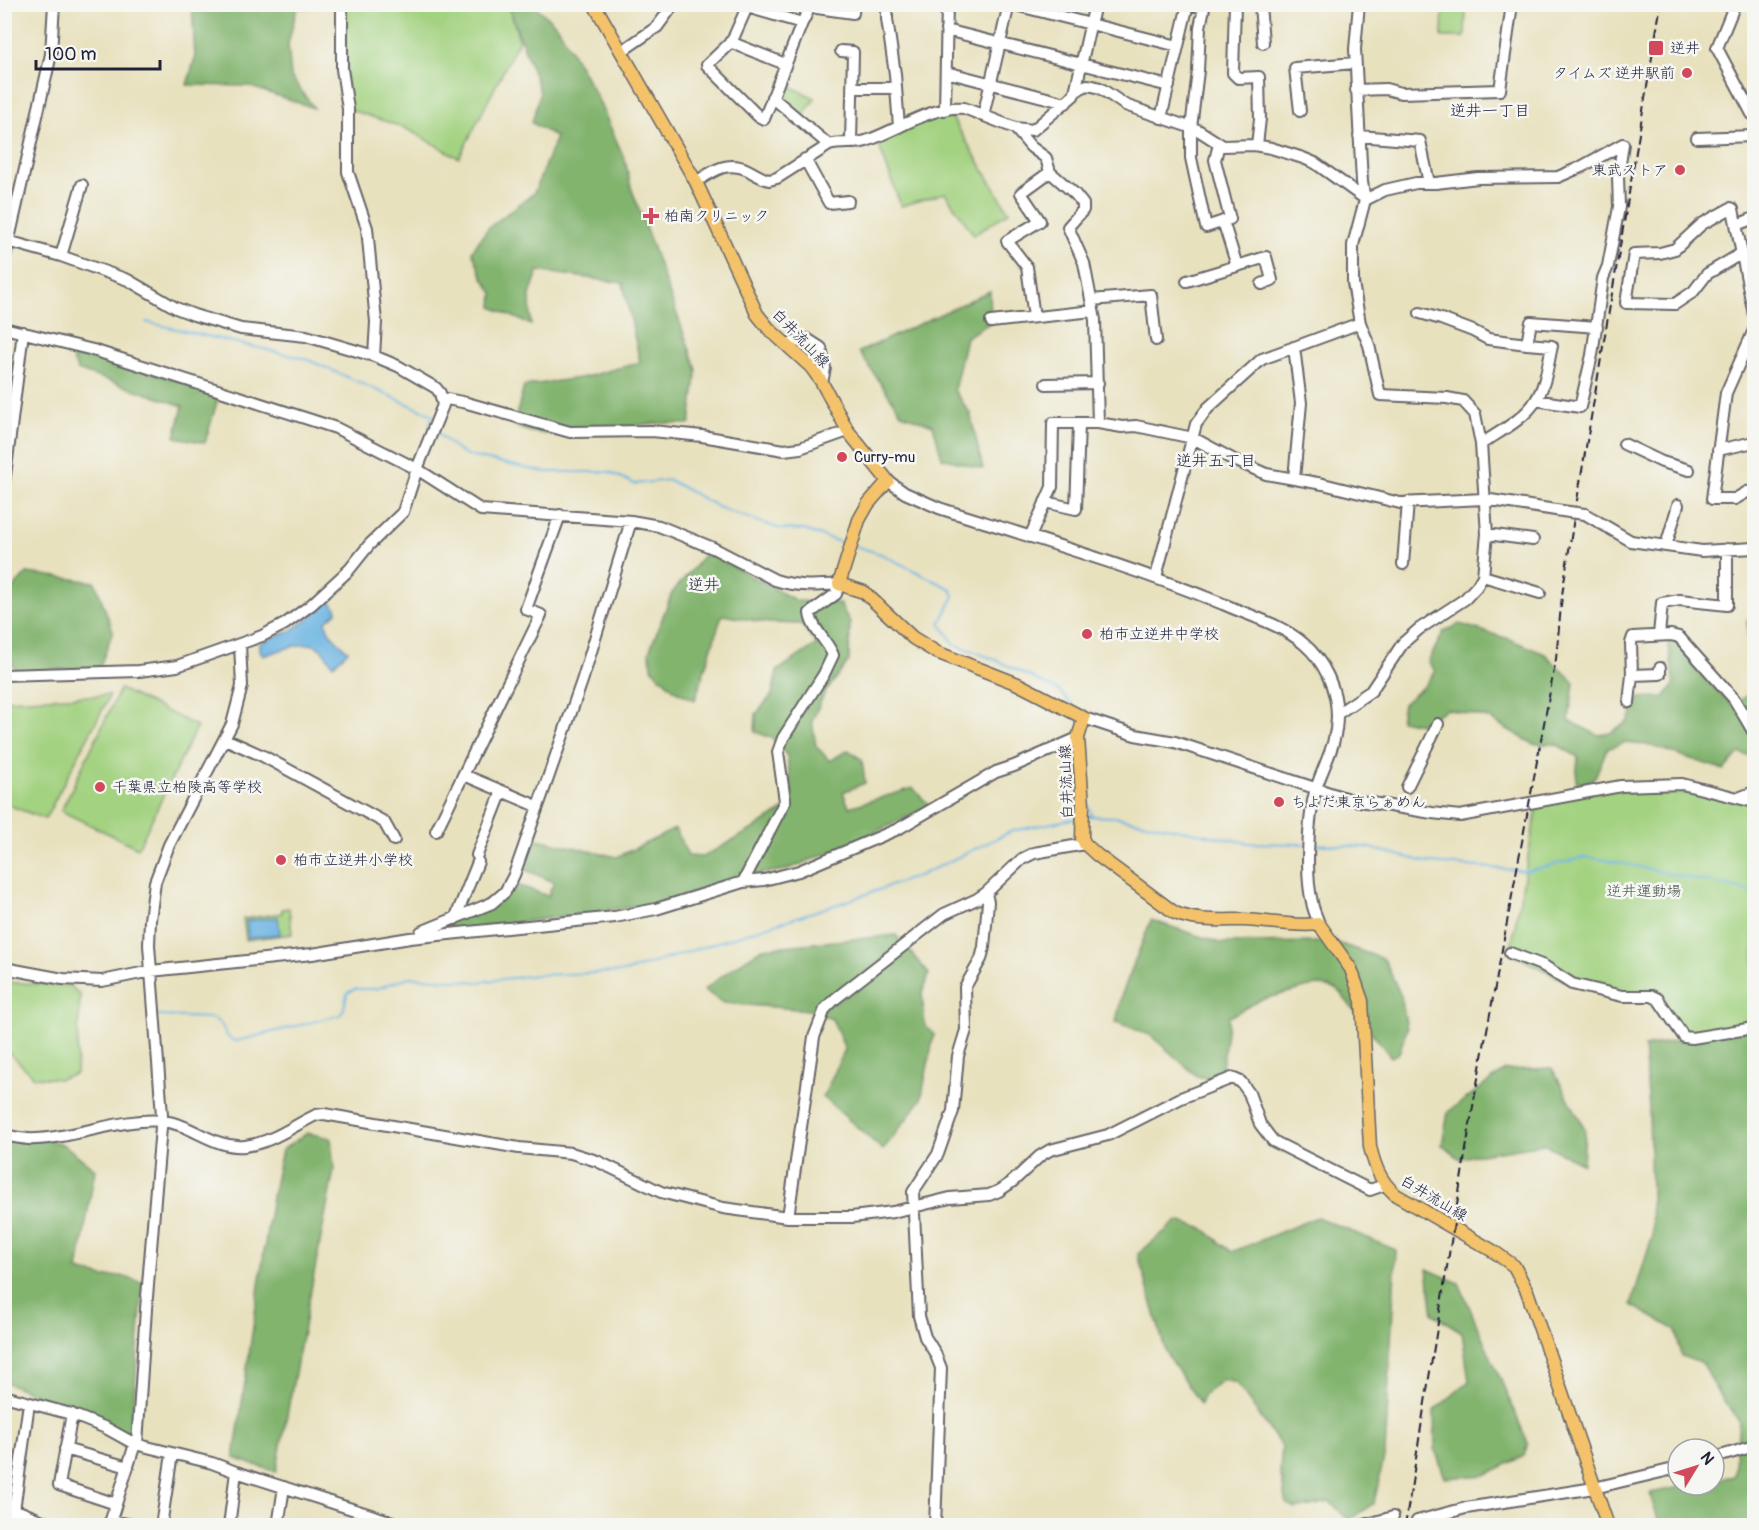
<svg xmlns="http://www.w3.org/2000/svg" width="1759" height="1530" viewBox="0 0 1759 1530" font-family="Pangolin,'Klee One',sans-serif">
	<rect width="100%" height="100%" fill="#f6f6f2"/>
	<filter id="ink" filterUnits="userSpaceOnUse"><feTurbulence type="fractalNoise" baseFrequency=".0167" numOctaves="2"/><feDisplacementMap in="SourceGraphic" scale="12" xChannelSelector="R" yChannelSelector="G"/><feConvolveMatrix kernelMatrix="1 2 1 2 8 2 1 2 1" color-interpolation-filters="sRGB"/></filter>
	<filter id="wash" filterUnits="userSpaceOnUse"><feTurbulence type="fractalNoise" baseFrequency=".008" numOctaves="4" result="noise"/><feDisplacementMap in="SourceGraphic" scale="24" xChannelSelector="R" yChannelSelector="G"/><feGaussianBlur stdDeviation="1.35" result="paint"/><feColorMatrix in="noise" values="0 0 0 0 0 0 0 0 0 0 0 0 0 0 0 0 0 1.4 0 .05"/><feComposite in="paint" operator="in"/></filter>
	<g filter="url(#wash)">
		<rect width="100%" height="100%" fill="#e8e1be"/>
		<path fill="#a3d280" stroke="#627a5e" stroke-width="1.5" d="M503,4L509,7L519,40L459,158L405,128L348,109L344,5Z
			M1443,5H1466L1465,37H1442Z
			M781,82L815,98L803,116L778,97Z
			M948,111L1009,212L974,235L945,193L901,206L877,140Z
			M120,689L197,726L138,848L61,811Z
			M110,695L45,819L5,804V700Z
			M1682,784L1754,802V1028L1692,1038L1682,1026L1652,996L1572,984L1510,953L1538,802L1621,786Z
			M289,908L292,934L246,940L243,919L282,913V909Z
			M4,982L71,986L80,995L76,1074L60,1079L34,1077L5,1049Z"/>
		<path fill="#82b46e" stroke="#526b54" stroke-width="1.5" d="M192,5H336V6L297,8L288,44L291,77L314,108L248,86L187,85L195,58Z
			M503,5H534L558,27L598,99L625,160L631,187L697,370L690,424C676,424 662,422 648,424C614,427 541,445 514,425L524,386L586,377L640,362L623,283L538,271L530,295L531,325L492,307L493,293L483,278L472,251L488,228L534,193L556,137L532,123L540,92L509,7Z
			M990,291L991,322L966,337L954,390L970,413L983,469L942,458L933,425L902,414L859,352Z
			M70,351L177,380L219,395L205,443L175,437L183,406L77,370Z
			M707,552L797,601L839,603L850,622L849,661L824,694L812,721L816,746L830,761L848,750L862,760L865,783L843,792L849,807L913,788L930,806L855,842L786,870L736,877L674,900L632,907L455,931L430,932L515,884L548,896L554,882L521,868L533,838L617,857L675,829L688,856L703,857L753,829L793,804L787,756L772,738L755,732L756,714L772,695L777,671L817,644L801,624L769,623L722,615L695,700L676,691L653,670L649,652L672,593Z
			M27,573L95,582L113,631L100,667L17,672C2,649 5,624 4,598Z
			M1754,615V758L1739,753L1724,770L1649,745L1623,743L1607,749L1595,777L1584,784L1576,781L1578,757L1556,744H1533L1488,718L1447,709L1420,724L1400,720L1403,704L1425,685L1435,671L1428,662L1444,631L1460,624L1509,639L1545,654L1574,682L1569,721L1598,735L1610,733L1629,721L1638,698L1664,697L1674,685L1668,639L1679,642L1696,671L1733,706L1750,693L1747,620Z
			M1151,920L1220,943L1335,942L1384,959L1401,996L1407,1029L1399,1053L1391,1057L1337,989L1317,985L1260,1000L1229,1017L1220,1082L1197,1076L1150,1035L1116,1022L1122,994Z
			M896,935L929,974L922,993L925,1026L934,1034L921,1100L883,1150L823,1097L845,1049L832,1019L809,1010L723,1003L704,990L731,969L763,948Z
			M1754,1025V1525H1660L1650,1493L1691,1485H1714V1480L1734,1476L1739,1421L1717,1391L1703,1364L1681,1356L1676,1330L1631,1305L1652,1237L1649,1109L1644,1047Z
			M1552,1068L1585,1129L1583,1164L1544,1144L1474,1155L1460,1159L1442,1145L1448,1112L1505,1070Z
			M307,1133L331,1138L334,1170L276,1472L234,1458L272,1196L282,1150Z
			M4,1138L50,1140L64,1145L95,1169L78,1270L104,1277L122,1276L143,1283L131,1436L5,1382Z
			M1317,1217L1396,1250L1385,1453L1374,1503L1349,1520L1330,1502L1296,1509L1287,1504L1280,1471L1282,1447L1236,1383L1223,1380L1204,1394L1200,1404L1166,1353L1138,1254L1177,1221L1204,1229L1232,1252Z
			M1427,1269L1459,1283L1528,1443L1524,1456L1485,1475L1445,1478L1435,1449L1434,1411L1469,1381L1462,1332L1433,1314Z"/>
		<path fill="#6ab4e2" stroke="#466b8e" stroke-width="1.5" d="M329,601L336,607L337,612L326,621C327,634 339,642 348,651L333,665C328,658 323,648 314,645C303,641 275,652 263,656L260,650V643L292,630L306,621Z
			M278,917L280,934L248,938L246,921Z"/>
		<g fill="none" stroke-linecap="round" stroke-linejoin="round">
			<path stroke="#6ab4e2" stroke-width="2" d="M146,322L306,359L433,415L429,425L431,426
				M437,432L458,451L469,456L544,472H609L635,484L669,480L720,508L780,529L804,530L846,544
				M855,546L881,554L951,589L954,596L940,623L954,644L996,660L1059,691L1074,707
				M1084,744L1088,761V795
				M1088,804L1092,815
				M1087,816L1115,817L1248,843L1304,844
				M1312,844L1366,847L1430,863L1527,871L1586,857L1612,861L1754,892
				M158,1016L211,1018C229,1023 220,1039 237,1041L340,1015L344,1009L347,993L355,989H376L409,977L479,982L536,975L625,972L844,902L921,875L1012,831L1078,818"/>
		</g>
	</g>
	<g filter="url(#ink)">
		<g fill="none" stroke-linecap="round" stroke-linejoin="round">
			<g stroke="#676569" stroke-width="14">
				<path id="minor" d="M342,4V69L348,109V172L367,228L376,322L374,356
					M887,4V19L895,74L899,127
					M1011,4L1178,46
					M1188,4L1204,8L1200,27L1198,71L1191,128V158L1206,227L1230,219L1215,160L1219,144
					M1235,4L1233,73L1238,78L1259,77L1260,119L1257,145
					M1260,4L1263,43
					M1735,4L1717,48L1752,114L1754,115
					M747,7L802,23L764,119L758,116L707,65L732,41Z
					M802,23L810,7L853,13L854,4
					M946,30L1169,86
					M730,42L785,64
					M622,51L657,27L674,4
					M841,51L853,52L851,142
					M946,72L1066,103
					M852,88H896
					M1356,90L1386,89L1401,93L1500,90L1512,4
					M1075,92L1095,4
					M772,97L829,145
					M945,110L947,4
					M1300,111L1295,68L1355,63
					M983,116L1009,4
					M1161,118L1188,4
					M1015,128L1031,147L1046,158L1050,172L1075,194L1083,204V210L1068,227L1084,263L1095,320L1098,423
					M1359,136L1420,141L1429,183
					M1697,138L1754,136
					M805,159L829,203L848,201
					M696,182C713,171 727,160 748,170C755,174 761,178 769,180L777,178L829,145C841,141 854,145 866,141C896,131 932,105 964,108L1015,128L1033,130L1073,96L1075,92L1081,88L1087,85L1093,86L1100,88L1125,105L1198,130L1223,146L1254,145L1271,148L1303,158L1315,163L1364,198
					M1365,200L1385,190L1416,183H1436L1478,178L1558,177L1581,167L1623,144
					M1223,221L1237,266L1266,257L1272,280L1262,284
					M1737,225L1754,218
					M4,240L61,256L128,280L176,308L194,315L241,329L306,336L374,356L398,366L436,388L440,393L443,405L417,469L403,512L369,545L349,570L311,605L285,624L262,636L177,666L139,671L4,675
					M1742,253L1707,274L1693,292L1675,304L1626,303L1634,254L1660,253L1675,249L1702,224L1731,208L1733,209C1740,244 1747,279 1754,315
					M61,256L82,185
					M4,261L45,81L51,54L54,4
					M1187,281L1237,266
					M1091,300L1151,295L1156,340
					M1420,313L1441,319L1473,331L1488,339L1527,344
					M1034,317L1027,267L1007,241L1040,221L1021,193L1050,172
					M991,322L1093,311
					M4,328L93,350L336,428L417,469L481,510L631,521L659,526L713,548L775,580C797,587 816,586 839,584L836,594L810,613C811,628 827,640 833,655L824,674L783,738L778,752L785,801L743,882
					M1754,330L1726,393L1712,499H1735L1747,492L1754,491
					M786,344L807,339L821,348L825,368L822,383
					M1294,347L1301,403L1294,479
					M1046,384L1098,383
					M442,398L467,403L570,432L652,431L702,436L784,450L800,448L848,431
					M1536,400L1580,407L1592,355L1603,278L1608,266L1619,207L1618,177L1623,144
					M1481,444C1499,432 1525,419 1536,400C1546,385 1548,363 1552,346L1527,344L1531,322L1597,327
					M1624,444L1662,462L1689,470
					M1718,450L1754,442
					M888,481L905,493L939,508C1034,538 1130,566 1223,604C1250,616 1281,624 1304,644C1324,661 1337,689 1337,716C1337,745 1324,763 1316,789C1308,815 1305,876 1312,902C1313,910 1317,917 1319,924
					M4,484L23,332
					M1045,502L1076,509L1079,424
					M1585,514L1631,541L1702,551L1754,548
					M1487,534L1533,540
					M1030,537L1052,487L1053,423H1098L1122,427L1136,426L1193,438L1234,460L1266,474L1323,484L1400,503L1484,499L1569,512
					M1666,546L1678,505
					M1403,564L1408,502
					M1483,576L1540,593
					M1156,577L1196,424L1208,408L1262,359L1360,323
					M1659,635L1662,603L1680,600L1727,605V549
					M1660,668V674L1632,675L1631,643L1633,637L1671,635L1679,637L1734,699L1754,733
					M1629,702L1632,675
					M1337,714L1371,691L1403,643L1419,629L1465,599L1477,586L1483,576L1487,534L1481,444L1475,414L1463,401L1447,398L1380,395L1369,345L1360,323L1353,283V245L1365,200L1362,182L1355,49L1359,4
					M1084,718L1135,735L1175,742L1348,799L1432,813L1460,816L1621,786L1682,784L1754,802
					M225,739L263,756L384,822L394,840
					M464,775L537,806
					M1407,787L1438,724
					M1741,797L1754,792
					M436,831L541,615L526,609L560,515
					M477,855L502,791
					M455,919L478,862
					M421,932L492,903L505,892L514,875L582,681L631,521
					M1510,953L1544,966L1572,984L1622,996H1652L1658,999L1684,1037L1692,1038L1754,1028
					M4,968L63,979L102,981L151,971L312,954L410,938L615,917L656,909L743,882L764,880L799,871L898,829L996,772L1014,766L1078,738
					M4,1135C15,1137 25,1140 36,1139C76,1138 122,1117 163,1121C192,1124 214,1149 245,1146C271,1143 293,1126 316,1115L324,1114L519,1148L571,1153L597,1161L661,1192L723,1208L788,1217H852L893,1212L950,1198L989,1195L999,1191L1012,1182L1040,1156L1050,1150L1108,1135L1181,1098L1232,1078L1241,1082L1249,1093L1260,1124L1273,1141L1370,1190L1384,1185
					M788,1217L814,1037L825,1009L835,999L944,914L977,899L986,893
					M4,1396L71,1414L106,1428L135,1444L212,1463L236,1472L405,1526
					M72,1414L59,1485L116,1504
					M137,1444L146,1309L162,1115L149,945L150,920L155,882L169,845L232,724L242,686L240,644
					M65,1449L128,1467
					M1714,1458L1754,1446
					M4,1505L55,1526
					M110,1521L138,1526
					M1417,1521L1466,1508L1594,1488L1678,1468
					M7,1526L14,1510L29,1403
					M109,1526L135,1444
					M161,1526L172,1454
					M229,1526L236,1472
					M278,1526L284,1487
					M935,1526L941,1368L935,1353L925,1337L919,1316L913,1192L938,1154L953,1111L958,1056L966,1030L965,987L981,959L984,947L988,902L986,893L1022,859L1034,853L1085,844
					M1361,1526L1393,1517"/>
			</g>
			<g stroke="#676569" stroke-width="15">
				<path id="major" d="M594,4L696,182L757,314L769,329L811,367L821,381L848,431L888,481L868,504L859,520L839,584L864,592L913,638L936,652L1018,684L1084,718L1078,738L1083,805L1082,838L1085,844L1097,855L1175,913C1197,922 1220,920 1244,920C1269,921 1294,927 1319,924L1351,969L1362,1001L1370,1147C1375,1167 1380,1181 1396,1195L1493,1251L1514,1266L1527,1291L1608,1526"/>
			</g>
			<use href="#minor" stroke="#fff" stroke-width="10"/>
			<use href="#major" stroke="#f3c26a" stroke-width="12"/>
			<path stroke="#22223b" stroke-width="2" stroke-dasharray="9 4.5" stroke-linecap="butt" d="M1405,1526L1474,1100L1556,659L1562,595L1574,518L1661,4"/>
			<g stroke="#676569" stroke-width="14" stroke-linecap="butt">
				<path id="minor-bridge" d="M1569,512L1585,514"/>
			</g>
			<use href="#minor-bridge" stroke="#fff" stroke-width="10"/>
		</g>
	</g>
	<g fill="#d1495b" stroke="#f6f6f2" stroke-width="2">
		<rect x="1648" y="40" width="16" height="16" rx="3"/>
		<circle cx="1687" cy="73" r="6"/>
		<circle cx="1680" cy="170" r="6"/>
		<path d="M648 207h6v6h6v6h-6v6h-6v-6h-6v-6h6z"/>
		<circle cx="842" cy="457" r="6"/>
		<circle cx="1087" cy="634" r="6"/>
		<circle cx="100" cy="787" r="6"/>
		<circle cx="1279" cy="802" r="6"/>
		<circle cx="281" cy="860" r="6"/>
	</g>
	<g text-anchor="middle" stroke-width="5" stroke-linejoin="round" paint-order="stroke">
		<g font-size="15" fill="#22223b" stroke="#f6f6f2" text-anchor="start">
			<text x="1670" y="53">逆井</text>
			<text x="1675" y="78" text-anchor="end">タイムズ 逆井駅前</text>
			<text x="1668" y="175" text-anchor="end">東武ストア</text>
			<text x="664" y="221">柏南クリニック</text>
			<text x="854" y="462">Curry-mu</text>
			<text x="1099" y="639">柏市立逆井中学校</text>
			<text x="112" y="792">千葉県立柏陵高等学校</text>
			<text x="1291" y="807">ちよだ東京らぁめん</text>
			<text x="293" y="865">柏市立逆井小学校</text>
		</g>
		<g font-size="15" fill="#22223b" stroke="#f6f6f2">
			<text transform="translate(801 338) rotate(46)" y="5">白井流山線</text>
			<text transform="translate(1066 782) rotate(-92)" y="5">白井流山線</text>
			<text transform="translate(1434 1198) rotate(31)" y="5">白井流山線</text>
		</g>
		<g font-size="15" fill="#495750" stroke="#f6f6f2">
			<text x="1644" y="896">逆井運動場</text>
		</g>
		<g font-size="16" fill="#22223b" stroke="#f6f6f2">
			<text x="1490" y="116">逆井一丁目</text>
			<text x="1216" y="466">逆井五丁目</text>
			<text x="704" y="590">逆井</text>
		</g>
	</g>
	<rect width="1759" height="1530" fill="none" stroke="#f6f6f2" stroke-width="24"/>
	<g transform="translate(1696 1467) rotate(52)"><circle r="28" fill="#f6f6f2" stroke="#a1a1a9" stroke-width="1.5"/>
	<path d="M0-4.5L10 22L0 15L-10 22Z" fill="#d1495b"/>
	<text y="-9" font-size="16" font-weight="bold" text-anchor="middle" fill="#22223b">N</text>
	</g>
	<path d="M36 60v9h124v-9" fill="none" stroke="#22223b" stroke-width="3"/>
	<text x="45" y="60" font-size="18" fill="#22223b" stroke="#f6f6f2" stroke-width="4.5" paint-order="stroke">100 m</text>
</svg>
